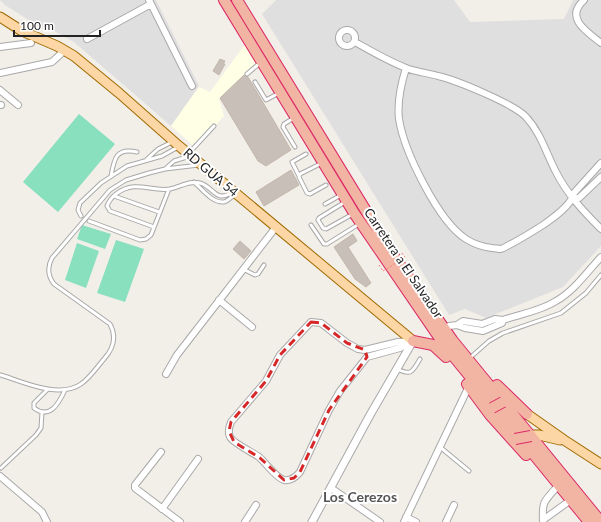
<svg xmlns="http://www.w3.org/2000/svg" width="601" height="522" viewBox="0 0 601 522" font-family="Lato,sans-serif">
	<rect width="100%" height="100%" fill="#f2efe9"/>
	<path fill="#e0dfdf" d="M0,0H156L199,86L171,126L74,42L54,31L27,19L5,5Z
		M276,0H454L470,22L564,19L573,0H601V246L563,287L486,318L465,309L449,315L262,14Z"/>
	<path fill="#ffffe5" d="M246,43L257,62L219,99L224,116L195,147L171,126L199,87L210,92Z"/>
	<path fill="#88e0be" d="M79,114L115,144L58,212L23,182Z
		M82,225L111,234L105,249L77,239Z
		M116,240L144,249L125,302L97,293Z
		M77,243L99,251L86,288L65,280Z"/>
	<path fill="#c7bfb8" stroke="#c4b6ab" d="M220,59L225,61L223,64H225L219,75L213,71Z
		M244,75L248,77L291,150L266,166L258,161L220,98Z
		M291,170L299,185L264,206L256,192Z
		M353,234L357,241L348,247L371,283L366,287L355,279L334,247Z
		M240,241L251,251L244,259L233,249Z"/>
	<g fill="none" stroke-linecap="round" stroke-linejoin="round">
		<g stroke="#a9a9a9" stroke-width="5">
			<path id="service" d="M247,74L260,63
				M255,82L266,100L279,93
				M294,118L284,124L283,127L295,147
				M190,152L214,126
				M147,159L158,149L172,142
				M322,163L300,174L299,177L307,193L310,194L326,185
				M165,169L174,161L190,156
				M111,176C114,159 116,147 137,152
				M299,176L292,162L306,154
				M194,182C202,189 212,203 224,202C228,201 232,197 235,194
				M114,196L159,212
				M345,202L319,218L318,220L323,228L326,229L353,214
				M325,204L341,195
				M81,216L78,210L80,203L101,183L127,166L162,156L178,147
				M89,221L140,240L146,239L151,235L169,189
				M311,225L324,244H327L359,224
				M154,227L110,211L107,206C109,201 112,197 116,194C136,179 150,192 170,189C180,187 190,180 200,183C213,186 216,204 232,192
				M243,269L255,275L258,274L264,265
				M472,356L489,341L503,333L561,313L586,293L601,275
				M397,369C412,376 412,372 420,359
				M1,375C23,382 59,399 81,384C90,378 97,367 104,359C114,348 117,337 110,324L54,284C48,276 47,267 52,258L110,190L126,180L149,173L165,169L199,165
				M48,389L34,403V408C50,420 59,403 65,390
				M440,447L469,471
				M1,468L36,435L41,428L42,412"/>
		</g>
		<g stroke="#a9a9a9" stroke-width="8">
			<path id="minor" d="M149,0L192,86
				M584,0C564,18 587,32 601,43
				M339 38a8 8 0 1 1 16 0a8 8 0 1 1-16 0Z
				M87,39L151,4
				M355,42C371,51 388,61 406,68C416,72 428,73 438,76C456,80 514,104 526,117C541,133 546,153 556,172C567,194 584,212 601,229
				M0,47L31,43
				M406,68C401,84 397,101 399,119C404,151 438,221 466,239C474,244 483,247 492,248C495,248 498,249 501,249C504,248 507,246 509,245C521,239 532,232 543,225C553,218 572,205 574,193L601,163
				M0,73L52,62L65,50
				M0,90L18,105
				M0,105H1
				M573,199L579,198L601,177
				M219,300L252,327
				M311,322L321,323L347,343L358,349L365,350L398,342L413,341L400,348L367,357L340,391L329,410L300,472C296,477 291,481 284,480C276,478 266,463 259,457C252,452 233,443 230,437C228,433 229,427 231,422L266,381L280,355Z
				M457,325L465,328L483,331L502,323L503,320
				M449,326L457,325L463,321L482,324L495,319L503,320C520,314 541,311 556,301C574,291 587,272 601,257
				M166,374L177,355L276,227
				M161,452L135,485V488L180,522
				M0,476L42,512L47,522
				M331,488L380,522
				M162,509L198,459
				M406,517L416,522
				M543,520L568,502
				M245,522L256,505
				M404,522L469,386
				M446,522L454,505
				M543,522C542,503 543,502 556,488"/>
		</g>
		<g stroke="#a9a9a9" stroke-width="9">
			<path id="tertiary" d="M312,522L370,415L413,341"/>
		</g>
		<g stroke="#a06b00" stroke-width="11">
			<path id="primary" d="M0,17L22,31L57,46L74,56L119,93L179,146L413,341
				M527,414L564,440L601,464
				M533,435H539L560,440"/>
		</g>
		<g stroke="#dc2a67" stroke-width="12">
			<path id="trunk" d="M224,0L354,213L445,346L589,522
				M237,0L393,255L453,341L601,522
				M413,341L433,345L446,357
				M467,384L490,415L526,455
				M497,385L527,414"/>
		</g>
		<path stroke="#fa8072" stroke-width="1" stroke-dasharray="2 2" stroke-linecap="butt" d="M402,253L405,257
			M379,265L383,271"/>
		<use href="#service" stroke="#fff" stroke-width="3"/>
		<use href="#minor" stroke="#fff" stroke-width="6"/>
		<use href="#tertiary" stroke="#fff" stroke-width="7"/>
		<use href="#primary" stroke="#fcd6a4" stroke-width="9"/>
		<use href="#trunk" stroke="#f2b4a3" stroke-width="10"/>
		<g stroke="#dc2a67" stroke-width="12" stroke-linecap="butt">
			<path id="trunk-bridge" d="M492,408L503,402
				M515,439L531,436"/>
		</g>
		<path stroke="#fa8072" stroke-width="1" stroke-dasharray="2 2" stroke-linecap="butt" d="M383,271L405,257"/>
		<use href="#trunk-bridge" stroke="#f2b4a3" stroke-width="10"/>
	</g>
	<path fill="none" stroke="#d62828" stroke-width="3" stroke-dasharray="8 5" stroke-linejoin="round" d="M311,322L321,323L347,343L365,350L367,357L329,410L300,472L294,478L284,480L260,458L234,442L229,431L231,422L266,381L280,355Z"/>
	<g text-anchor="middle" stroke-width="4" stroke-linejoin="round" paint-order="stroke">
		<g font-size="13" fill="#222" stroke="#fff">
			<text transform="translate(211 172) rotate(40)" y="5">RD GUA 54</text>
			<text transform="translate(404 263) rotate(56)" y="5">Carretera a El Salvador</text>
		</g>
		<g font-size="14" font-weight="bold" fill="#555" stroke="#fff">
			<text x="360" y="502">Los Cerezos</text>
		</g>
	</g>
	<path d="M14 30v6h86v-6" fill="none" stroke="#222222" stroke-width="2"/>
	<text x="20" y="30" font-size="12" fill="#222222" stroke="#ffffff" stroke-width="3" paint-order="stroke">100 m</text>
</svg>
